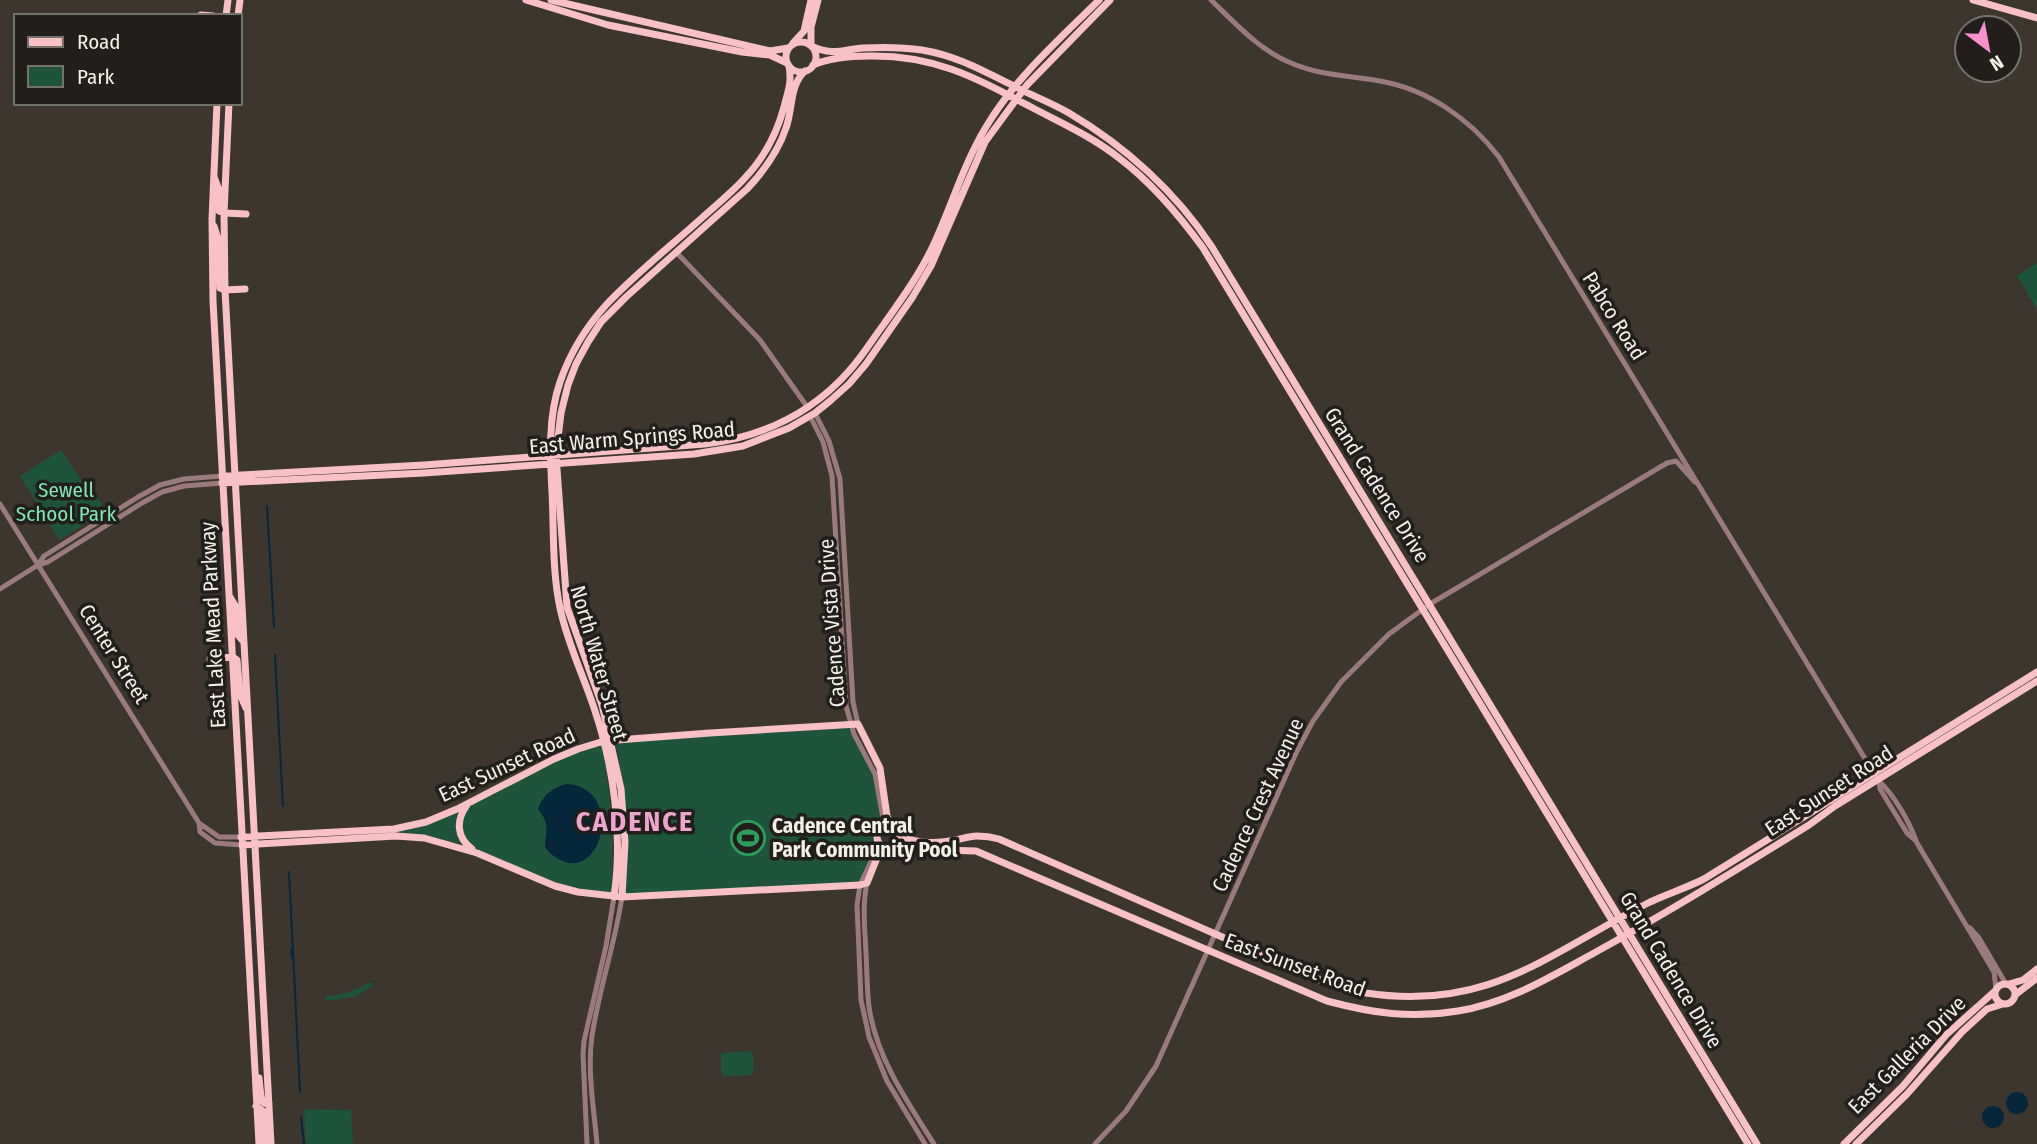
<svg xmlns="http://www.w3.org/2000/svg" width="2037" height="1144" viewBox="0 0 2037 1144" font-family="'Fira Sans Condensed',sans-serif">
	<rect width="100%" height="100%" fill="#3c362f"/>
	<path fill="#1e543c" d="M2037,263V309L2017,276Z
		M61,450L93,498L97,496L102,504V507L96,511L99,515L59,540L20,476Z
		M850,728L873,774L881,822L876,835L875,849L860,883L623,895V782L617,751L614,742Z
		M603,745L613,823L612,895L583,891L548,880L478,851L467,843L461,823L468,808L474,803L564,756Z
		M460,811L463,844L397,832L426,826Z
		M370,982L373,986L354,997L326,1001V996C343,995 356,990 370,982Z
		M751,1051C754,1055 755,1070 752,1075L723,1076L721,1071V1053Z
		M304,1109L351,1110L353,1144H306Z"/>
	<path fill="#06263c" d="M567,784C631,788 597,904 545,848C545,831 551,825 538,809C543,795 553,787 567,784Z
		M2006 1103a11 11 0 1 1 22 0a11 11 0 1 1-22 0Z
		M1982 1117a11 11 0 1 1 22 0a11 11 0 1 1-22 0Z"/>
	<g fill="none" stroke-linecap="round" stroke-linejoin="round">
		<path stroke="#06263c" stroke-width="2" d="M267,506L274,627
			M275,655L283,806
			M289,872L300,1092
			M291,950L293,959
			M301,1117L304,1144"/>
		<path stroke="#9b7a7d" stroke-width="5" d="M1211,0C1235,23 1259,50 1291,63C1321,76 1348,75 1380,81C1427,89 1470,119 1499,157L1878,780C1895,796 1909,821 1917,843L1994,972L1996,989
			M676,252L760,340L808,408
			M815,413L829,441L840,479L853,702L858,724
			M810,416L823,442L832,476L846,706L854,734L875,774L883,818L880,829
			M0,504L199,823L200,832L215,843L242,845
			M38,565L44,556L138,497L160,485L184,479L222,476
			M0,589L38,565L48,562L142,503L162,492L184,486L222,483
			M1879,781L1880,789L1907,833L1915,840
			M199,823L219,837H241
			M878,842L875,853L860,885L857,905L861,1000L869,1037L887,1081L925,1144
			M867,883C862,906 865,930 866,953C867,971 867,990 869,1007C877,1059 907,1101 934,1144
			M1970,928L1979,938L2006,984
			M587,1144L583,1054L584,1041L606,946L614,897
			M597,1144C594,1109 587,1071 592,1036C599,989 615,944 622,897
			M1095,1144L1126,1111L1156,1066L1297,751L1313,721L1341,682L1389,634L1430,604L1667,463L1676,461L1695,482"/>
		<path stroke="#f7c1c6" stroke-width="7" d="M526,0L608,25L742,52L770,55L787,63
			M551,0L770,51L788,48
			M818,0L811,27V46C833,56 841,50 863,48C883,47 902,47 922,50C958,56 983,71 1016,87C1033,96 1052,103 1069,113C1125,146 1176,192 1212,247L1757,1144
			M1973,0L2037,18
			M201,15L213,16
			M226,16L228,0
			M238,16L240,0
			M786 57a15 15 0 1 1 30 0a15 15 0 1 1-30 0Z
			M793,43L804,31L811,0
			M813,65C831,57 851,56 870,56C935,55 976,78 1031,107C1061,123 1093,137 1119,158C1152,183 1179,215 1203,248L1748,1144
			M217,103L212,219L213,301L259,1144
			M229,103L224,213L225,290L271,1144
			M214,177L219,190V211L224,213L246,214
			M214,226L218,239L220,288L225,290L245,289
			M222,476L424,465L705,444C761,437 811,414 849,371C862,357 872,340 884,324C901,300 919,275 932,248C951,208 963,165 986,127C1015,78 1059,40 1099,0
			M222,483L424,473L694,454L743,446L789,428L815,413L830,401L849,384L866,364L912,298L931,266L985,142L1027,85L1110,0
			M230,597L236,607L237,634L243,641
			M233,657L237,660L240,694L246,708
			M210,659L232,657
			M467,805C456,820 456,837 472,849
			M877 837a10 10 0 1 1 20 0a10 10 0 1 1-20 0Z
			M897,833C909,843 935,844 950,841C959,840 968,836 977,836C985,836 992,837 999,839L1320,980C1335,984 1351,991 1366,993C1489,1012 1549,953 1650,902C1667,894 1686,888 1704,879L2037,672
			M241,837L394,829L426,822L457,809L554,759L578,749L604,741L710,733L858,724L880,768L887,816L892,828
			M242,845L396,836L424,838L477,853L555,886L578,892L622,897L860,885L867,883L877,858L886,847
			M893,845L904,842L942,850L976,851L1327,1001C1372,1013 1411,1019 1458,1011C1508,1003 1550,977 1594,953C1667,913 1738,869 1809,825L1835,806L2037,681
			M614,897C623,835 614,767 594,708C583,675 567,642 560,608C552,571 554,530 552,492C550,455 548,417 560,382C570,353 586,327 606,305C636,273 672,245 704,216C743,182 770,159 784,107C788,90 792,84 789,66
			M622,897L625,842L621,789L602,705L567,607L556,455L561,413L568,385L576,364L588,342L601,322L626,297L747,189C764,171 778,152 786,128C793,109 789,86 805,71
			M1995 994a10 10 0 1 1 20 0a10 10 0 1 1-20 0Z
			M2009,984L2023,980L2037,969
			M2015,995L2037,978
			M259,1078L261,1097L264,1103L269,1104
			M256,1106L263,1111L265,1144
			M1844,1144L1903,1086L1946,1035L1995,991
			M1856,1144L1907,1094L1962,1032L1987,1009L2003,1004"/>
	</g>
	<defs>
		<g id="stadium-ring" transform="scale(1.75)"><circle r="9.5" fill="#211e1b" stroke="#2e9e5b" stroke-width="1.5"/><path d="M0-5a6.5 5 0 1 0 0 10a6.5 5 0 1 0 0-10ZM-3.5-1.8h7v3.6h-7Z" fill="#2e9e5b"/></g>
	</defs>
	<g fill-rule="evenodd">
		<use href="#stadium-ring" x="748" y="838"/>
	</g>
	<g text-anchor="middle" stroke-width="7" stroke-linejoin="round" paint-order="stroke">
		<g font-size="21" fill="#f3efeb" stroke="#211e1b">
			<text transform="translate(1614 316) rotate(58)" y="7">Pabco Road</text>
			<text transform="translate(632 438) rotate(-5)" y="7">East Warm Springs Road</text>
			<text transform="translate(1377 485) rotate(58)" y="7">Grand Cadence Drive</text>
			<text transform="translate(832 623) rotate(-94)" y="7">Cadence Vista Drive</text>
			<text transform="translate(213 625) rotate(-93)" y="7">East Lake Mead Parkway</text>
			<text transform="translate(114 654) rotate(58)" y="7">Center Street</text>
			<text transform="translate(599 663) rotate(74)" y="7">North Water Street</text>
			<text transform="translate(507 765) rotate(-25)" y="7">East Sunset Road</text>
			<text transform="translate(1829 791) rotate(-33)" y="7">East Sunset Road</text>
			<text transform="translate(1258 805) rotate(-65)" y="7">Cadence Crest Avenue</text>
			<text transform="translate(1295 965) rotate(20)" y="7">East Sunset Road</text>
			<text transform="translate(1671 970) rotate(59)" y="7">Grand Cadence Drive</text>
			<text transform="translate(1907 1055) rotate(-45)" y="7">East Galleria Drive</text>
		</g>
		<g font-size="21" fill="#7ee8b6" stroke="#211e1b">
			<text x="66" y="497">Sewell<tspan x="66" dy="24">School Park</tspan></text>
		</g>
		<g font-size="21" font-weight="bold" fill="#f3efeb" stroke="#211e1b" text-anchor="start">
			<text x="772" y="833">Cadence Central<tspan x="772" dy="24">Park Community Pool</tspan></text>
		</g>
		<g font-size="28" font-weight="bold" letter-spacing="2" fill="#eda5ce" stroke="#211e1b">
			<text x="635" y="831">CADENCE</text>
		</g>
	</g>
	<rect x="14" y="14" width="228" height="91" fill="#211e1b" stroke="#75726e" stroke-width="2"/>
	<rect x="28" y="37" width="35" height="10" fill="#f7c1c6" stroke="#75726e" stroke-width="2"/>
	<text x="77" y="49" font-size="21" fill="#f3efeb">Road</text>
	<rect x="28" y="66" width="35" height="21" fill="#1e543c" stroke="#75726e" stroke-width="2"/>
	<text x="77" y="84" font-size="21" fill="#f3efeb">Park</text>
	<g transform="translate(1988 49) rotate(148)"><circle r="33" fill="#211e1b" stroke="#75726e" stroke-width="2"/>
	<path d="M0-5L12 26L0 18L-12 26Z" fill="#f790cd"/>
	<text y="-10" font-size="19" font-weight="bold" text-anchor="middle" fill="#f3efeb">N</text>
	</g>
</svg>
